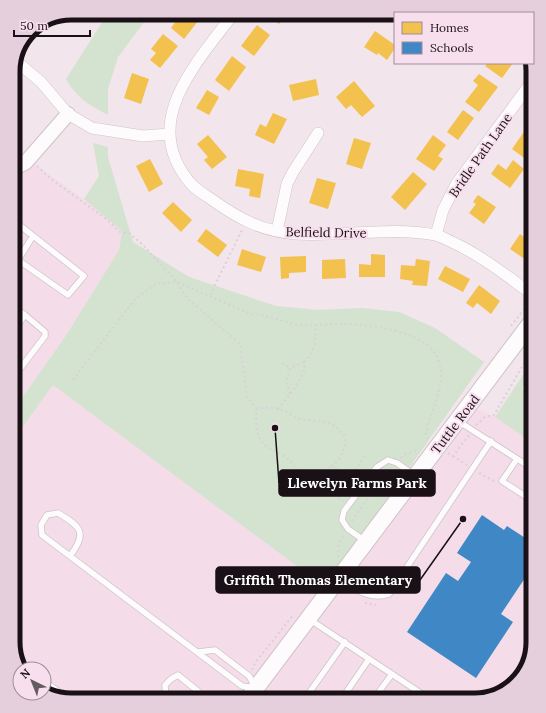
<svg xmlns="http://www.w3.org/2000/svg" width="546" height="713" viewBox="0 0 546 713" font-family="Lora,serif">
	<rect width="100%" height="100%" fill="#f2e5ec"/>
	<path fill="#f4dce9" d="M13,149L84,199L122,231L119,250L67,334L13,411Z
		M53,385L336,595L477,409L495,417L533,443V643L525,671L507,690L476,700H67L44,693V669H21L13,642V440Z"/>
	<path fill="#d4e2d0" d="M108,13H151L118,57L108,89V115C90,106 76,97 66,79Z
		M93,143L108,147V157L133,242L189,277L276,306L318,310L362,308L399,312L435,328L484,362L325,587L53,385L13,440V411L67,334L119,250L122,231L84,199L99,176Z
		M533,360V371L522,388L533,394V443L495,417Z"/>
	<path fill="#f2c14e" d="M182,13H198L202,16L184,39L171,28Z
		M267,13H287L279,24L266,15Z
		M354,13H374V19L353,17Z
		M257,25L270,35L254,56L241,46Z
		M375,31L395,45V48L387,60L378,53L377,55L364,47Z
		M163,34L178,46L160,68L150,60L156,53L151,49Z
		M232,56L246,67L229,91L215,80Z
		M488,63H513L502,78L485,66Z
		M132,73L149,79L141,104L124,98Z
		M479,74L498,87L479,112L465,102L478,85L473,81Z
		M316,79L319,95L293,101L289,85Z
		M354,81L375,106L362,117L351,105L346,109L336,97Z
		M207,90L219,97L209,115L196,108Z
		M463,110L474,118L458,140L447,132Z
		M273,113L287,119L274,144L255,135L260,124L266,127Z
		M528,126L533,130V148L530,151L533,153V161L531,163L512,149Z
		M208,135L227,157L212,169L204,160L208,157L197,144Z
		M433,135L446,145L438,156L443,159L434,171L416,159Z
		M354,138L371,143L362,169L346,164Z
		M150,159L163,184L149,192L136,166Z
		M513,160L524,169L510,188L491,174L498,164L506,170Z
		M238,169L264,174L260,198L249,196L250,189L235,186Z
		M413,172L427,184L405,210L391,197Z
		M317,178L336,183L328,209L309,203Z
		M478,195L496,207L484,224L469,213L476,204L473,202Z
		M173,202L192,220L181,232L162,213Z
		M206,229L227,245L218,257L197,241Z
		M520,234L533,243V255L529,262L510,249Z
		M242,249L266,257L261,272L237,265Z
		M371,254L385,255V277H359V264L371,265Z
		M306,256V272L289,273V278L281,279L280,257Z
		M345,259L346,278L322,279V260Z
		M416,259L430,261L427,286L412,285L413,281L400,279L401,265L415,266Z
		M445,266L470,279L463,292L438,279Z
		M479,285L500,301L491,314L477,303L473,308L466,303Z"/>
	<path fill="#3f88c5" d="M482,515L504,530L507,526L533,543V584L525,578L501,614L513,622L476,678L407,632L446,573L458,581L471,562L457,553Z"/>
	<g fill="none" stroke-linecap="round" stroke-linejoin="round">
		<g stroke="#cec3c9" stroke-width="7">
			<path id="service" d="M13,220L84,276L68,295L18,260L33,236
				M13,331L25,315L13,306
				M13,378L45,336V332L25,315
				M458,421L533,469
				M517,459L502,481L533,501
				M365,541L348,529L342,520L344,511L377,467L388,460L397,463L414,475
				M70,556C87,533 82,527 58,513L47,515L41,525L42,535L242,686L254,688
				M339,580C355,589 371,601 389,594L491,441
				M309,619L431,700
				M198,652L215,650L249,676L255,686
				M19,661L29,669
				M44,681L70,700
				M166,700L165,685L171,679L178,675L199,692L198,700
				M304,700L345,642
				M341,700L369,659
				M373,700L392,674
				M408,700L416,690"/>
		</g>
		<g stroke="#cec3c9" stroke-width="12">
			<path id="minor" d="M234,13C197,63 137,123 192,185C197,190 205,195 211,199C239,219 261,231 296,234C341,237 391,226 436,235C441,236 447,240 452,242C482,256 507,276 533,295
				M16,61L41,82L68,114L92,128L143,136L169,134
				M277,231L287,184L293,172L318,133
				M436,235L443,210L457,183L533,80"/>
		</g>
		<g stroke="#cec3c9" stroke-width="16">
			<path id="tertiary" d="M13,169L26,162L68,114"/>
		</g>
		<g stroke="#cec3c9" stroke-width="18">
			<path id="secondary" d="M247,700L533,320"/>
		</g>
		<path stroke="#d7d2d5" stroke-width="2" stroke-dasharray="2 3" stroke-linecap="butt" d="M13,149L19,152
			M37,166L51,179L105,218L120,232L129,233L143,245L177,282L251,314C269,314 285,324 302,325C315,326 329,324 342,324C370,325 433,330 440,365C444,386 433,408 427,427L426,434L427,439
			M210,295L242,230
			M511,326L528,304
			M282,363L290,368
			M73,380L135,299L156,284L177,282L187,298L240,344L247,397L257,409
			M290,394L286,381L290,368L305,361
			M278,409L294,389L304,372L305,361L311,354L315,343L316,325
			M476,425L485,417L494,415L533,348
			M448,453L453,456L469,435
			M453,456L467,465
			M401,458L405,454L418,450
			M331,466C342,460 344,450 346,438C328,415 324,424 300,419C296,419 291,415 287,412C277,407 267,407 257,409C255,423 255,440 269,448C275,452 283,454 288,459C299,468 298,478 312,483L323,478L331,466L338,468L336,471L337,478L341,480L345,476L349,478L336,496L343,501
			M479,473L496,482
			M349,478L365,456
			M352,521L377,484L392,469
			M338,557L339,542L344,535
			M365,603L376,605
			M252,670L255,663L294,614"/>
		<use href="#service" stroke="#fdfbfc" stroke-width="5.5"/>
		<use href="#minor" stroke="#fdfbfc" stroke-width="11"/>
		<use href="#tertiary" stroke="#fdfbfc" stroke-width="14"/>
		<use href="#secondary" stroke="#fdfbfc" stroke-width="16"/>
	</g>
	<g text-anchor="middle" stroke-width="4" stroke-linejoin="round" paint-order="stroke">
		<g font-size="13" fill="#1a1116" stroke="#f8dfed">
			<text transform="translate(480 155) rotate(-55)" y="5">Bridle Path Lane</text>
			<text transform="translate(326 232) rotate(1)" y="5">Belfield Drive</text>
			<text transform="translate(455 424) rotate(-53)" y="5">Tuttle Road</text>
		</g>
	</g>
	<path d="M0 0H546V713H0ZM71 20H475A51 51 0 0 1 526 71V642A51 51 0 0 1 475 693H71A51 51 0 0 1 20 642V71A51 51 0 0 1 71 20Z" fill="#e6cfdc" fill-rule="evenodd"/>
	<path fill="none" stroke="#1a1116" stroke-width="5" d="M71 20H475A51 51 0 0 1 526 71V642A51 51 0 0 1 475 693H71A51 51 0 0 1 20 642V71A51 51 0 0 1 71 20Z"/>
	<path fill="none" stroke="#1a1116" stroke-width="1.5" d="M275 428L279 483M463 519L420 580"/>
	<g fill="#1a1116" stroke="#f8dfed" stroke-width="1.5">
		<circle cx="275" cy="428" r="4"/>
		<circle cx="463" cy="519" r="4"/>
	</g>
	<g fill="#1a1116" stroke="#1a1116" stroke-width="1.5">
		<rect x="279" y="470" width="156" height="26" rx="4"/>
		<rect x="216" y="567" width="204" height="26" rx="4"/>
	</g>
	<g font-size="14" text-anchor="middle" font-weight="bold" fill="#fff">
		<text x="357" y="488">Llewelyn Farms Park</text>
		<text x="318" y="585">Griffith Thomas Elementary</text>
	</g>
	<rect x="394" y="12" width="140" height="52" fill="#f8dfed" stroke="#9f8d97"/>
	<rect x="402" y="22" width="20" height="12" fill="#f2c14e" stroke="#9f8d97"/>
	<text x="430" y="32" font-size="12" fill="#1a1116">Homes</text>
	<rect x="402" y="42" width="20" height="12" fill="#3f88c5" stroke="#9f8d97"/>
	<text x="430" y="52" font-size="12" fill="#1a1116">Schools</text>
	<g transform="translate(32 681) rotate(317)"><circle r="19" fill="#f8dfed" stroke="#9f8d97"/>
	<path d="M0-3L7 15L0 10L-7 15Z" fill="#665b61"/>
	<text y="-6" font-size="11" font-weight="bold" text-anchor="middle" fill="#1a1116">N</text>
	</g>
	<path d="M14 30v6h76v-6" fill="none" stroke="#1a1116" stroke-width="2"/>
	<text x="20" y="30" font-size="12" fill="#1a1116" stroke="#f8dfed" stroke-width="3" paint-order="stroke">50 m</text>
</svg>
